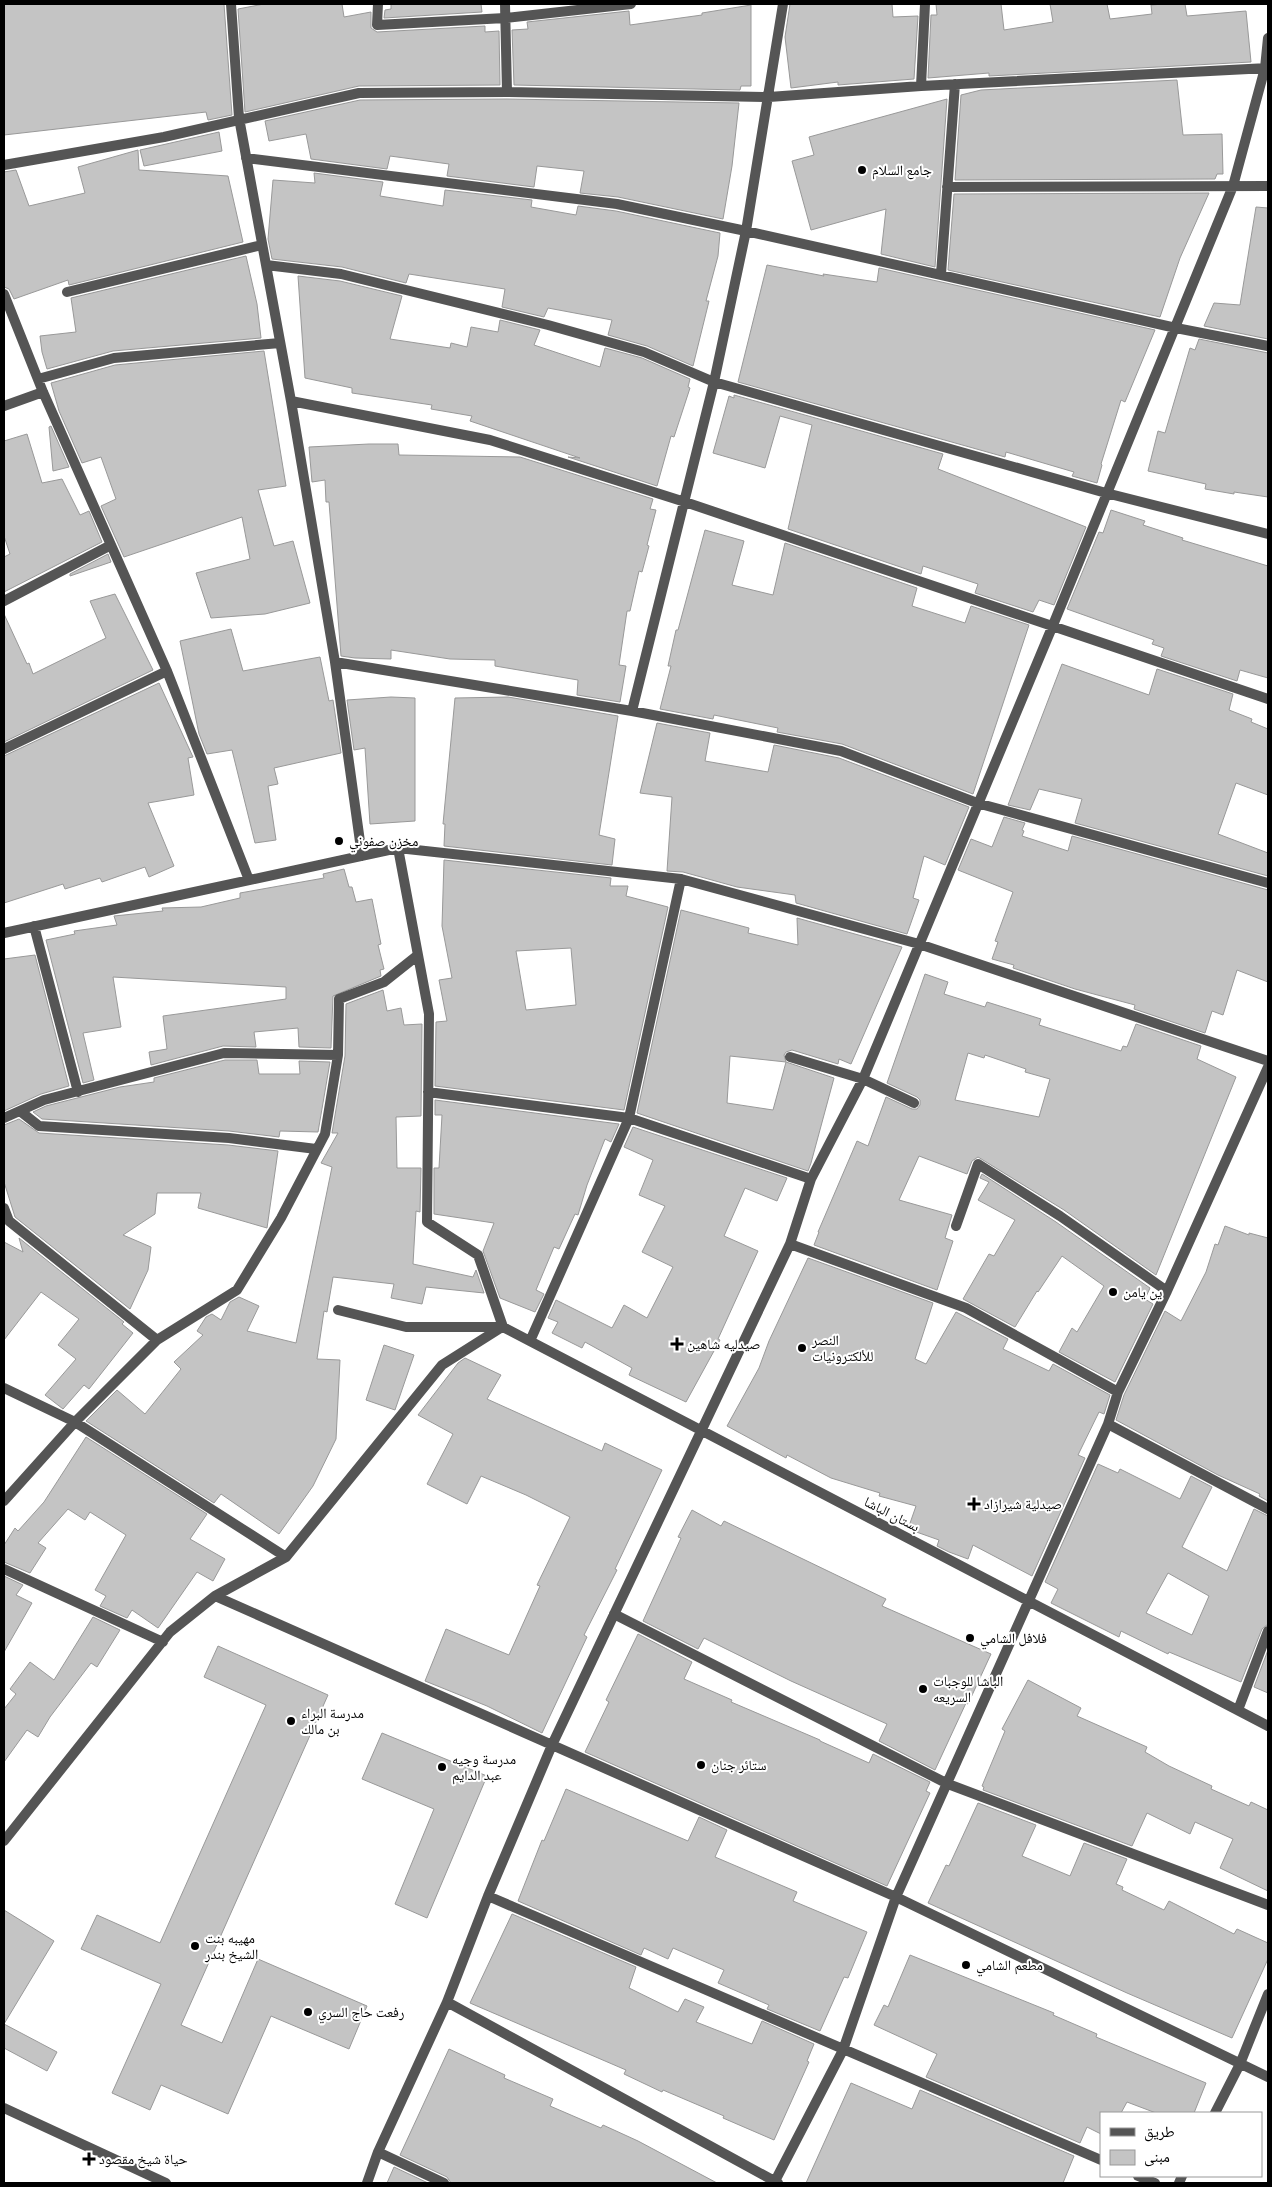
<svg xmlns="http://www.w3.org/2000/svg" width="1272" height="2187" viewBox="0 0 1272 2187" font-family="'IBM Plex Sans','Noto Naskh Arabic',sans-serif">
	<rect width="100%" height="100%" fill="#fff"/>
	<path fill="#c4c4c4" stroke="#999" fill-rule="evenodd" d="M4,4H224L232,115L208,120L206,112L4,135Z
		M264,4H342L344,17L371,12V28L377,32L485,26V32L499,31L500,85L359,86L245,112L238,9Z
		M391,4H481L482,12L384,18L385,10L391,9Z
		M790,4H892L893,17L918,16L914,79L838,85V82L791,88L785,37Z
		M936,4H1001L1004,30L1053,22L1050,4H1107L1110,19L1152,14L1151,5L1164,4H1185L1187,16L1246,11L1251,62L989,76V73L928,78L931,15H937Z
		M751,5V86H741L740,90L514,85L512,30L528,29L527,22L629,11L630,25L702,15V13Z
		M1177,80L1183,135L1222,134L1223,174H1217L1215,179L955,180L961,95L981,90Z
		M507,99L739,103L732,166L723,219L618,197L580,193L584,171L537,166L534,187L447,176L449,164L390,156L387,169L311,159L306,134L269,141L265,121L360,100Z
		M947,99L935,267L881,254L886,209L811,230L792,161L814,155L809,137Z
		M219,132L222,151L144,166L140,150Z
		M138,150L139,170L228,176L243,242L69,285L68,280L14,299L9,289L4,287V172L16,170L29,206L85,193L78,167Z
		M314,173L383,182L380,196L443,206L445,190L532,200L531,207L576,215L578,206L616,211L720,233L718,256L706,301H709L693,366L647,346L608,335L612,320L548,308L544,317L502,307L505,289L409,274L406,283L342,267L272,259L268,239L273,180L315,183Z
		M1209,193L1180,258L1160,317L948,270L954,194Z
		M1256,207L1268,208V339L1204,326L1214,303L1240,305Z
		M246,256L257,304L261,338L113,351L47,369L42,352L40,336L76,332L71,298Z
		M767,265L824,276L823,274L877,282L879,268L1155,330L1125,402L1121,400L1101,464L1102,465L1097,483L1072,476L1074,472L1006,452L1005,457L738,382Z
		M298,276L340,281L402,296L390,339L450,348L451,343L467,347L471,327L498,332L500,320L540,330L534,345L600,367L605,348L642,358L690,379L688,387L690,388L674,437L671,436L657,486L568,457L580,458L470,421L472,416L431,409L432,405L352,393V388L305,378Z
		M1199,339L1268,353V497L1234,492V494L1205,489L1206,484L1148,471L1158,431L1165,433L1190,348L1195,350Z
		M264,351L286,486L258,490L274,546L293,541L310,603L265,614L211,618L196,573L250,559L242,517L124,557L101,506L116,499L101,457L82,463L59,411L51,383L115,365Z
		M734,395L943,454L938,469L1086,527L1054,605L1039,600L1033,612L975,593L978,584L923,566L921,574L788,529L812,425L780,416L765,468L713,453L729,396L734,398Z
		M51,426L69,467L53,471L49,427Z
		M27,434L42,483L62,479L80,515L89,511L102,542L4,592V557L10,554L4,536V441Z
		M369,444H398L399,455L520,457L653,499L650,509L656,510L647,545L649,546L642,572L639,571L630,611H627L619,665L626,666L620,702L577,695L578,680L495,666V660L450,659L391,650V659L355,658L341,656L329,502H326L325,480L312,482L309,447Z
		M1111,510L1145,521L1143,525L1183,538L1182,540L1268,566V678L1240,670L1237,681L1161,656L1164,648L1152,644L1154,640L1067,609L1099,532L1103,533Z
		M705,530L744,541L732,585L773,595L785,543L917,588L912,606L965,623L971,606L1029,625L973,794L842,744L777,732L778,728L714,715L713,719L660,709L671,666H668L676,630H678Z
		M108,554L111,562L70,576V574Z
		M115,594L153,670L4,742V614L27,664L29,663L33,674L106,638L90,601Z
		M231,629L243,671L320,657L329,701L333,700L341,753L274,768L278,784L268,786L276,840L255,843L232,750L207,754L199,734L180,641Z
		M1062,664L1149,695L1157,669L1233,694L1229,710L1252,719L1251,722L1268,729V795L1236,783L1218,834L1268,853V876L1075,823L1082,799L1039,789L1030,810L1008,805Z
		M159,683L193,757L188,758L194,795L148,803L174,866L149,877L145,867L102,882L100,878L65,889L63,884L4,903V756Z
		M391,697L415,698V821L370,824L365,748L354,750L347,700Z
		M508,697L618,716L599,835L615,839L612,865L444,846L445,824H443L455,698Z
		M657,723L710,733L705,761L768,772L774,745L839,758L969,807L945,865L924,856L913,898L919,900L907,934L796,903L795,895L737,887L683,872L667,871L672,797L640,793Z
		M1004,817L1025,823L1022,830L1024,831L1022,836L1068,851L1072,836L1268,890V982L1237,970L1223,1015L1212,1011L1205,1033L1134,1009L1135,1005L1075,989L1013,968L1014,965L992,959L998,942L995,941L1013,892L958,870L971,839L992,847Z
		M444,860L611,878L610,886H628L626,896L668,907L624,1110L435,1086L436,1022L447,1021L439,980L452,978L442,926ZM571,948L576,1005L526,1010L516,951Z
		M344,869L349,887H352L356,902L372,899L381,944L378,945L384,969L380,970L381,976L333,996L331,1048L299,1047L298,1028L254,1032L256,1047L223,1046L151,1065L149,1052L167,1049L163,1016L286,999V987L113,977L121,1027L83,1033L94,1080L83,1083L46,940L75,934L74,931L117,925L114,916L163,911L162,908L201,907L240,898V893L324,878L323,874Z
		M681,910L749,928L748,933L798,945L797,918L902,947L851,1064L839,1059L838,1064L792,1050L786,1052L784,1055L786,1062L730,1056L727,1103L773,1110L786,1062L834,1078L811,1163L808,1171L637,1113Z
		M35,955L69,1086L41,1094L4,1111V959Z
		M925,974L948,982L944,994L985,1007L987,1002L1041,1019L1039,1025L1121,1051L1123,1046L1127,1047L1136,1024L1201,1046L1197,1059L1236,1077L1156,1275L1064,1210L978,1157L972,1161L967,1174L919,1156L899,1200L952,1215L945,1238L953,1241L937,1290L814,1245L819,1232H818L857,1141L868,1146L886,1097L912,1109H917L920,1105V1100L917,1097L887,1083ZM968,1053L984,1058L985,1055L1026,1069L1025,1072L1050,1079L1039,1117L955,1100Z
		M383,990L387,1011L401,1008L404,1025L422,1024L421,1116L396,1117L397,1168H421L420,1212L416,1211L413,1264L473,1277L476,1270L484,1293L426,1287L422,1304L391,1298L394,1284L333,1277L327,1312L324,1311L317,1359L340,1360L336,1439L313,1486L279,1534L221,1494L214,1503L86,1421L117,1390L145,1414L181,1369L174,1362L203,1335L197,1331L206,1317L212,1314L221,1320L230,1302L239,1297L259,1306L247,1331L296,1343L332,1167L321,1163L338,1133H332L345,1056L346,1004Z
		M225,1060H257L259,1074H300L299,1061L330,1062L318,1132L280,1131L279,1137L229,1131L42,1119L33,1112L46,1106L120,1087L154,1082V1078Z
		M435,1100L619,1124L611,1142L605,1139L587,1185L578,1215L575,1214L559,1249L554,1247L536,1290L544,1294L535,1312L500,1298L483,1251L494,1223L434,1214V1168H439L442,1115H435Z
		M19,1119L39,1133L228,1145L278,1151L267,1228L198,1208L201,1193H157L155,1214L123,1235L151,1247L148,1270L130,1309L15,1217L4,1182V1125Z
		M633,1127L787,1178L777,1201L745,1188L724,1236L758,1251L718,1339L720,1340L686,1402L629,1375L632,1368L585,1342L582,1348L552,1333L558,1322L548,1318L556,1300L612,1328L624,1305L647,1318L673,1267L642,1252L665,1206L639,1195L653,1160L624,1147Z
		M982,1174L1056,1222L1150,1288L1145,1299L1153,1304L1115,1382L1059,1352L1072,1328L1077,1332L1104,1286L1062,1256L1038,1292L1037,1291L1015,1327L963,1299L989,1254L994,1256L1015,1220L978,1200L989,1182L980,1178Z
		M1225,1226L1249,1235V1233L1268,1238V1501L1259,1496L1260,1494L1218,1475L1116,1420L1124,1395L1165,1311L1181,1321L1206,1272L1215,1244L1218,1245Z
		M19,1238L124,1322L122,1324L133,1333L89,1389L84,1385L63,1409L45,1395L76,1359L58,1345L79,1319L41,1292L4,1340V1242L23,1252Z
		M808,1258L933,1303L915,1359L926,1364L956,1312L1008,1339L1003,1349L1049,1371L1053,1364L1110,1395L1104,1414L1099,1412L1078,1455L1085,1458L1032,1576L973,1545L968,1559L949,1552L937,1546L939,1540L908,1529L916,1506L879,1496L880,1493L831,1478L787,1455L786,1458L727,1426L759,1368L769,1341Z
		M384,1345L414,1355L395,1410L366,1400Z
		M465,1358L501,1375L487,1399L602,1451L605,1443L662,1470L615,1569L617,1570L584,1635L587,1637L542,1733L487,1706L425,1681L446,1629L509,1655L540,1586L537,1585L570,1517L526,1495L481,1476L467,1504L427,1484L453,1434L418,1415L458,1363Z
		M86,1437L207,1514L190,1539L225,1559L213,1581L197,1572L158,1628L132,1610L127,1618L100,1606L106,1596L95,1590L126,1535L90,1512L85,1520L68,1509L38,1543L46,1548L30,1573L4,1562V1545L15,1528L18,1531L44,1502Z
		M1098,1464L1118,1473L1120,1469L1180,1499L1191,1476L1212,1487L1182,1547L1227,1571L1254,1509L1268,1516V1624L1262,1629L1241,1682L1169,1652L1168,1654L1121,1631L1119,1637L1051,1603L1058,1589L1045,1582ZM1168,1573L1209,1596L1192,1635L1146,1613Z
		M692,1510L721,1526L724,1521L886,1599L882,1606L991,1654L968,1704L966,1703L935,1770L879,1741L887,1724L791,1681L704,1638L698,1649L643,1621L681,1538L678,1537Z
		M4,1576L23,1585L16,1595L32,1603L4,1652Z
		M93,1617L120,1630L97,1667L91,1663L50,1717L38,1737L27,1730L4,1762V1709L16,1694L10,1689L30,1662L54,1680Z
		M638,1634L692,1662L684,1679L732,1700L731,1702L820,1740V1741L869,1763L873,1754L930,1782L926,1791L930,1793L887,1886L585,1752L609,1702L606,1700Z
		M218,1646L328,1695L181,2025L222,2043L258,1959L367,2006L349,2049L271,2016L228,2114L161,2085L150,2110L112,2093L161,1984L81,1949L97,1915L160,1943L266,1705L204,1677Z
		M1268,1650V1693L1254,1687Z
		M1028,1680L1081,1708L1077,1716L1147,1747L1145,1752L1169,1766L1212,1786L1211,1789L1249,1806L1251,1802L1268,1810V1891L1220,1868L1233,1839L1195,1822L1190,1834L1147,1813L1132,1846L983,1790L984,1787L982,1786L1005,1731L1002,1729Z
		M382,1733L487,1776L427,1918L395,1904L434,1809L362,1779Z
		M566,1789L688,1841L699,1817L727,1830L715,1857L797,1892L793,1901L867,1932L848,1978L844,1977L820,2031L767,2009L769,2005L718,1983L724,1970L673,1948L668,1959L644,1948L641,1955L518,1901L542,1840L544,1841Z
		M978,1803L1036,1825L1022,1856L1070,1876L1084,1843L1127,1859L1116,1884L1123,1887L1122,1890L1164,1910L1169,1901L1234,1934L1237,1929L1268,1943V1959L1232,2038L1127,1993L928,1903L946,1865L949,1866Z
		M4,1910L54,1941L4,2024Z
		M512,1914L636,1967L629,1988L678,2012L685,1999L704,2007L696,2022L752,2044L762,2021L814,2044L807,2061L809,2062L774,2140L723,2118L724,2116L663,2090L662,2092L624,2074L626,2070L470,2003Z
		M910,1955L1054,2013L1053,2015L1097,2034L1096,2037L1206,2083L1194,2113H1156L1127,2102L1121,2113H1101V2134L1087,2127L1080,2143L926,2077L937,2054L874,2025L884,2005L888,2007Z
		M4,2024L57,2052L47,2071L4,2048Z
		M449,2049L505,2075L504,2078L553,2099L550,2106L601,2128L603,2125L638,2141L717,2183H451L447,2177L400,2155Z
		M851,2083L912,2109L920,2090L1074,2156L1063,2183H806Z
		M394,2167L428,2183H387Z"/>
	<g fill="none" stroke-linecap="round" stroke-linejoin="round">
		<path stroke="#555" stroke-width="10" d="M231,4L239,118L291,401L335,662L362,856
			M378,4L377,25L505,18L631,4
			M505,4L507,92
			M921,86L925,4
			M246,158L617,204L746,231L1176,328L1268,346
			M4,165L164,137L359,93L507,92L769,97L921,86L1268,68
			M947,187L1268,186
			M266,265L341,274L548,325L644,352L714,382L1106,493L1268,534
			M941,274L955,84
			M67,292L262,245
			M4,294L43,392L167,671L249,880
			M38,379L114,358L280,343
			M291,401L490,440L685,502L1268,699
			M4,406L43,392
			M4,601L111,545
			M335,662L632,711L841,751L977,803L1268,883
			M632,711L714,382L746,231L783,4
			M4,749L167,671
			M398,848L429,1014L427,1222L478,1255L503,1327
			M34,926L78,1092
			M4,933L398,848L681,879L919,944L1268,1061
			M790,1057L863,1079L914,1103
			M428,1092L629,1118L811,1179
			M20,1111L39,1126L229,1138L316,1149
			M4,1118L44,1100L224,1053L338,1055
			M4,1208L9,1221L157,1340
			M956,1226L978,1164L1060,1216L1167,1291
			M790,1244L966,1308L1118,1392
			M338,1310L406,1327H503L1268,1726
			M530,1341L629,1118L681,879
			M4,1388L75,1422L286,1557
			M1108,1424L1268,1509
			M4,1501L75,1422L157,1340L237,1290L281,1218L325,1134L338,1055L339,999L384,982L418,955
			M4,1569L163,1642
			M215,1596L896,1897L1268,2077
			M614,1614L948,1784L1268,1905
			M1238,1710L1268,1631
			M4,1841L170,1632L215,1596L286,1557L442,1365L502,1327
			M488,1896L1101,2160
			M447,2002L778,2183
			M4,2108L166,2183
			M1215,2113L1240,2064L1268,1994
			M378,2152L444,2183
			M1138,2176L1155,2183
			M367,2183L378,2152L447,2002L488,1896L552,1745L790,1244L811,1179L863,1079L1053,625L1233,186L1265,68L1268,38
			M774,2183L843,2050L896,1897L1108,1424L1118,1392L1167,1291L1268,1067
			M1179,2183L1182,2176"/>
	</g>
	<g fill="#000" stroke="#fff" stroke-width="2">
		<circle cx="862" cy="170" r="5"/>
		<circle cx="339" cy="841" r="5"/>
		<circle cx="1113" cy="1292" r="5"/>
		<path d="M674.5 1336.5h5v5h5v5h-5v5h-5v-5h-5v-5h5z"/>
		<circle cx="802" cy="1348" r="5"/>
		<path d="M971.5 1496.5h5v5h5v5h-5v5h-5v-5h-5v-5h5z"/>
		<circle cx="970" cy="1638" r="5"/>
		<circle cx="923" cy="1689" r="5"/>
		<circle cx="291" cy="1721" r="5"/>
		<circle cx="701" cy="1765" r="5"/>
		<circle cx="442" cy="1767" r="5"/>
		<circle cx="195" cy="1946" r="5"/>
		<circle cx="966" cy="1965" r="5"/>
		<circle cx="308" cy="2012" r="5"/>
		<path d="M86.5 2151.5h5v5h5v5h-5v5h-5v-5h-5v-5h5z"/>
	</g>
	<g text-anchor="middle" stroke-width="4" stroke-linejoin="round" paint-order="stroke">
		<g font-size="14" fill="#000" stroke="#fff" text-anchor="start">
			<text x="872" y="175">جامع السلام</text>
			<text x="349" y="846">مخزن صفوني</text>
			<text x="1123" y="1297">ين يامن</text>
			<text x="812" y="1345">النصر<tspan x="812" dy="16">للألكترونيات</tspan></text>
			<text x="687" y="1349">صيدليه شاهين</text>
			<text x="984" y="1509">صيدلية شيرازاد</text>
			<text x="980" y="1643">فلافل الشامي</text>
			<text x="933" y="1686">الباشا للوجبات<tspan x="933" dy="16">السريعه</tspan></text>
			<text x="301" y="1718">مدرسة البراء<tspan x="301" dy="16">بن مالك</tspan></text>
			<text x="452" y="1764">مدرسة وجيه<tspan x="452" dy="16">عبد الدايم</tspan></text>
			<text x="711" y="1770">ستائر جنان</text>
			<text x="205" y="1943">مهيبه بنت<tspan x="205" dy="16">الشيخ بندر</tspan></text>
			<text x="976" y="1970">مطعم الشامي</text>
			<text x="318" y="2017">رفعت حاج السري</text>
			<text x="99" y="2164">حياة شيخ مقصود</text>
		</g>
		<g font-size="14" fill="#000" stroke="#fff">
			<text transform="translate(892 1514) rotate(27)" y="5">بستان الباشا</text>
		</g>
	</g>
	<rect width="1272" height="2187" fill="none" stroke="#000000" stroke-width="10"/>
	<rect x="1100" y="2112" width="162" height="65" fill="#ffffff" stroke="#999999"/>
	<rect x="1110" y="2128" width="25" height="8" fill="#555555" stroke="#999999"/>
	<text x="1144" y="2137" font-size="15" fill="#000000">طريق</text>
	<rect x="1110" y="2150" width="25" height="15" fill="#c4c4c4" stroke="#999999"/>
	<text x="1144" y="2162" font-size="15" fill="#000000">مبنى</text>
</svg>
